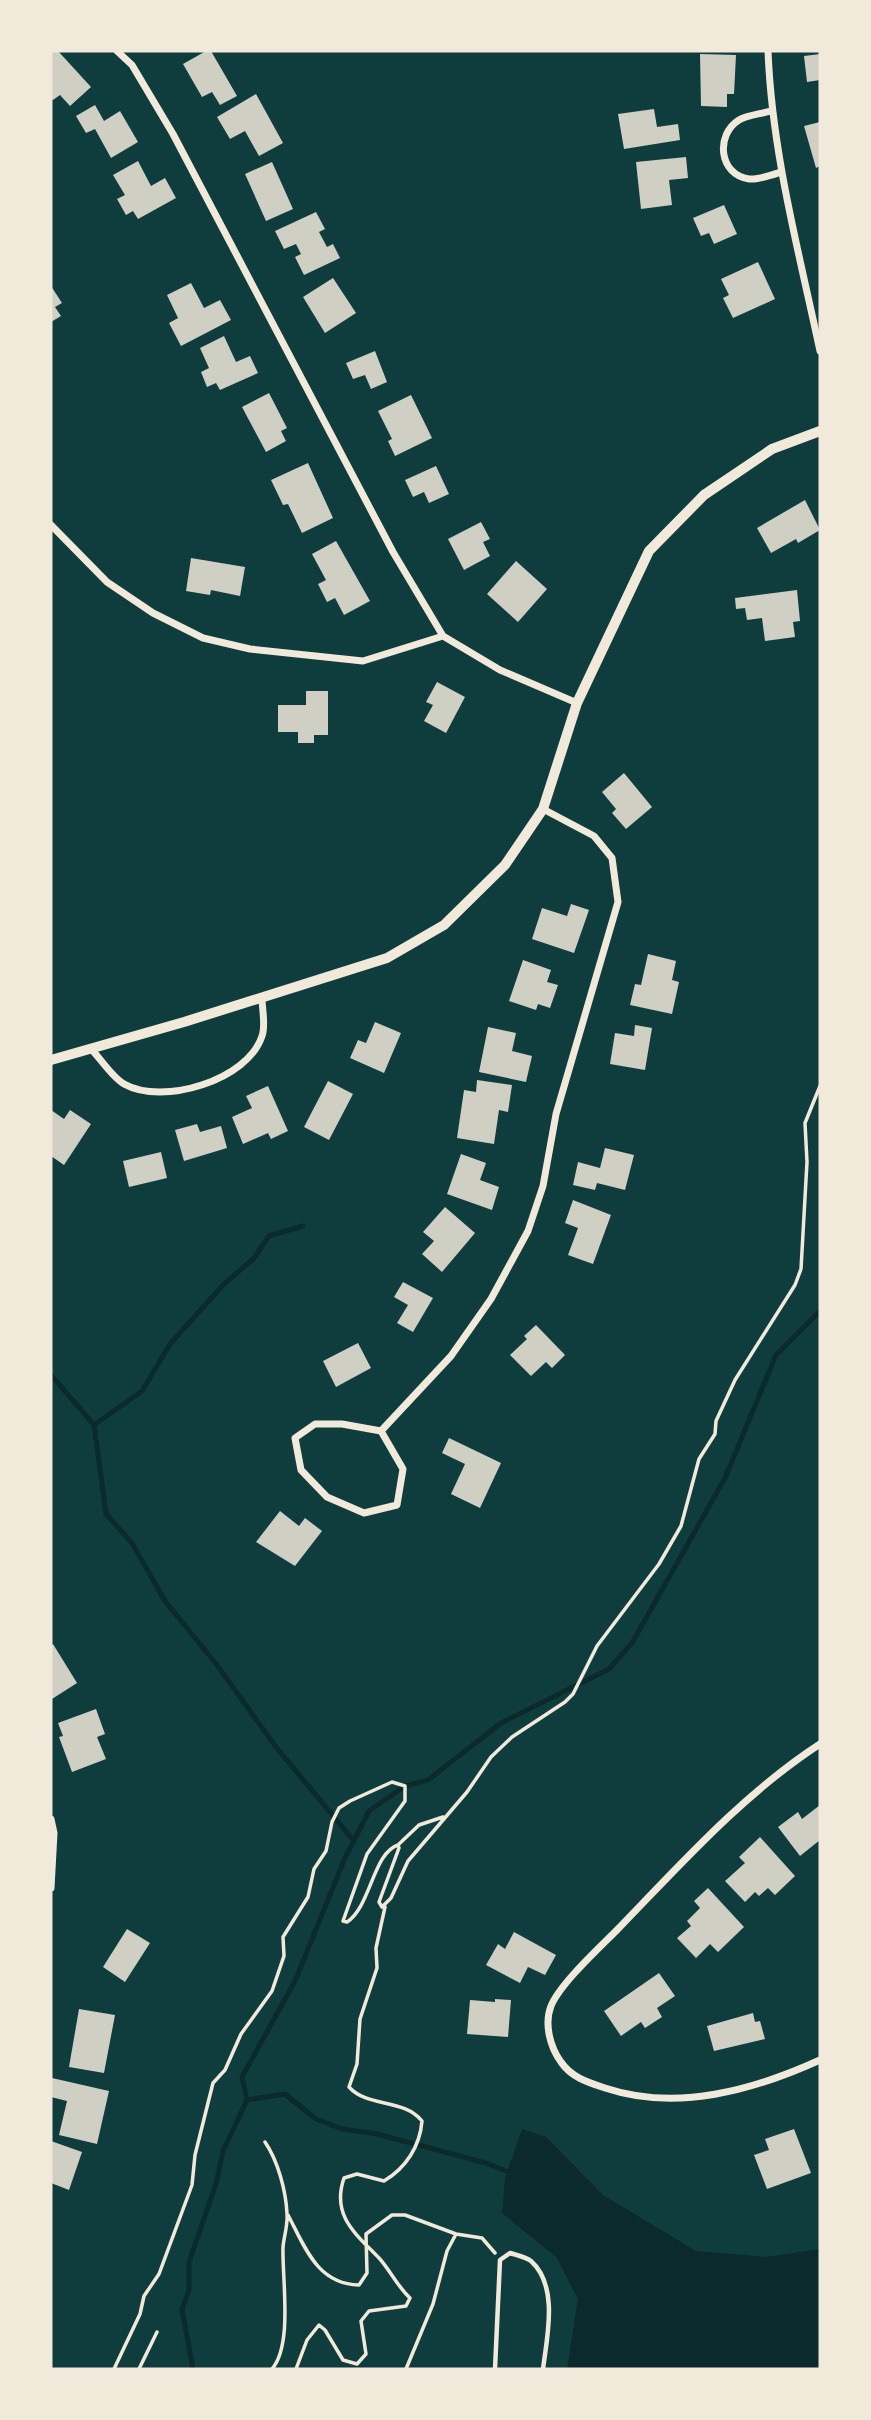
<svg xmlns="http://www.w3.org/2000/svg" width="871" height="2420" viewBox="0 0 871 2420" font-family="Quicksand,sans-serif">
	<rect width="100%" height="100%" fill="#0f3d3e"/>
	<path fill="#0a2a2b" d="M522,2129L546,2137L603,2195L696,2251L766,2257L820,2249V2369H567L578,2299L557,2258L502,2213L505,2178Z"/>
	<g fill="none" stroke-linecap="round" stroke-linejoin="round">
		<path stroke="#0a2a2b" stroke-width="5" d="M51,1375L94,1425L106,1514L132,1543L165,1601L217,1665L276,1747L354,1841
			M94,1425L142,1391L170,1344L224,1284L254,1258L269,1236L303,1226
			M247,2100L242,2077L295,1981L345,1858L369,1811L405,1786L428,1780L501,1723L609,1669L632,1643L725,1478L776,1355L820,1311
			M193,2369L182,2309L189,2290V2262L216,2184L223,2151L247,2100L285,2094L316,2119L342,2129L377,2134L486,2163L511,2173"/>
	</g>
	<path fill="#cfcfc3" d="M52,51H58L91,87L70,106L60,95L53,100L51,98Z
		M206,51H211L237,96L220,105L212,92L202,97L183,64Z
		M700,54L736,55L734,94H727V107L701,106Z
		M820,54V80L807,82L804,56Z
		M256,94L283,143L259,156L245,131L230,139L217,117Z
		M95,105L104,121L120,111L138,142L111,158L95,129L86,133L76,116Z
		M654,109L657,127L678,124L680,140L624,149L618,114Z
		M820,122V166L816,168L804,126Z
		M686,157L688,178L669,180L672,205L641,209L636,162Z
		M138,161L151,186L165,178L176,198L138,219L133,211L126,215L117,199L125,195L113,175Z
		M272,162L293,209L266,221L245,174Z
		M724,205L737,234L714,244L709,233L701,236L693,218Z
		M316,212L325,229L319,232L327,247L333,244L340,258L304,275L295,257L301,254L296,244L284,249L275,231Z
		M758,262L775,299L733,318L723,298L729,295L721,279Z
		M333,278L356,313L325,333L303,297Z
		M191,283L204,308L220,300L231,320L181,346L169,323L178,318L167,295Z
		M51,286L62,303L55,307L61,316L51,322Z
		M224,336L236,362L250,356L258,373L220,390L216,383L207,387L201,372L209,368L200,348Z
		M375,351L387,382L371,389L365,375L353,379L346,363Z
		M269,393L287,428L281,431L286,441L266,452L242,407Z
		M411,395L432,438L395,456L388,441L392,439L378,411Z
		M308,463L333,518L302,533L288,504L283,505L271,480Z
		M436,466L449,494L429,503L424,492L413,497L405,480Z
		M805,500L820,530L798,543L796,539L771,553L757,528Z
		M481,522L490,539L483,542L490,556L464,570L448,539Z
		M336,541L370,601L344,615L335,598L327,602L318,584L326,580L312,554Z
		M191,558L245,567L240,596L211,590L210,595L186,591Z
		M516,561L547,589L518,622L487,594Z
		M797,590L800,621L793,622L795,637L765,641L762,618L747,620L745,608L736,609L735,598Z
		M437,682L465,697L446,733L424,721L433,705L426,702Z
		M306,691H328V735H314V743H298V732H278V705H306Z
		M624,773L652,807L626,829L612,813L616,809L602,792Z
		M571,904L589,910L574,953L532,939L542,908L567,916Z
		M648,954L676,961L672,980L679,982L672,1014L630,1005L635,984L641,985Z
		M523,960L551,970L547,982L558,985L550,1008L538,1004L536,1010L509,1001Z
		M375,1022L401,1033L384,1073L350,1058L358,1040L366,1043Z
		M635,1025L652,1028L645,1070L610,1064L615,1033L634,1036Z
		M488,1027L516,1033L512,1051L532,1056L526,1082L479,1072Z
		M477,1080L512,1085L508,1112L499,1110L494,1144L457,1138L464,1090L476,1092Z
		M328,1081L353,1094L329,1140L304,1127Z
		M268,1086L288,1131L271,1139L268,1133L243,1144L232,1117L252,1108L246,1096Z
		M51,1110L64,1119L70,1110L91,1124L64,1165L51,1156Z
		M197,1124L200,1132L221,1126L227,1148L184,1161L175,1130Z
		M605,1148L634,1155L625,1190L597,1183L595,1190L573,1185L578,1162L600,1168Z
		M161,1152L167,1178L129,1187L123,1161Z
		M461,1154L486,1163L480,1180L499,1187L492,1210L447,1194Z
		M573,1200L611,1215L593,1264L568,1255L578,1228L565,1223Z
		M445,1207L475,1233L442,1272L422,1254L434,1241L423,1232Z
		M403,1282L433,1298L413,1332L397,1323L408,1305L394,1297Z
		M536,1325L565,1355L552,1368L546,1362L531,1376L510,1355L527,1339L524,1336Z
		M358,1343L371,1368L336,1387L323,1361Z
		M449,1438L501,1463L480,1508L451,1494L465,1464L442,1453Z
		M280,1511L299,1526L305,1518L322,1531L295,1566L256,1542Z
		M53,1644L77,1683L52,1699L51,1646Z
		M96,1709L105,1734L97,1737L106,1759L72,1772L59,1737L63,1736L58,1723Z
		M820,1805V1840L800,1856L778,1827L798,1812L802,1819Z
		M760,1837L795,1876L775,1895L768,1888L759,1896L755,1892L745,1902L725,1881L745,1863L739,1857Z
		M708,1888L744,1927L718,1952L710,1944L696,1958L677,1938L691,1926L687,1921L700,1908L694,1901Z
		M127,1929L150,1943L125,1982L103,1967Z
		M514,1932L556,1955L545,1975L528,1967L520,1983L486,1965L498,1944L505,1949Z
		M659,1973L675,1996L657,2008L662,2017L645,2028L641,2022L621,2036L604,2011Z
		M495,1999L511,2000L508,2037L467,2034L470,2000L495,2002Z
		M79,2009L115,2015L104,2073L69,2067Z
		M753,2013L755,2022L760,2021L765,2039L714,2051L707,2026Z
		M52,2078L109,2091L97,2144L59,2135L67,2101L51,2097Z
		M794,2129L811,2173L767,2189L754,2155L769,2150L765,2139Z
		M51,2141L82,2152L69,2190L51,2183Z"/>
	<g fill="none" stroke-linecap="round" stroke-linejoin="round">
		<path stroke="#f1e9da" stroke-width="3.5" d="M398,1845L419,1825L443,1817
			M265,2142C278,2161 286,2191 287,2214C288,2225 284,2236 283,2247C282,2279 293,2345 272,2369
			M288,2215C305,2247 317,2284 359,2285L367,2273L366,2234L392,2215H405L456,2234L482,2238L495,2253
			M114,2369L140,2314L144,2296L159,2274L192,2185L195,2155L213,2083L225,2070L241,2034L272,1991L284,1956L283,1937L308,1897L314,1869L326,1851L332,1822L339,1808L350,1801L392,1782L405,1786V1801L367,1854L343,1921L347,1922C371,1906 373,1853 398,1845L399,1848L379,1902L382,1907L391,1898L408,1861L467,1792L491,1757L512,1737L565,1702L573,1694L597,1646L659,1564L681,1526L699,1459L715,1434L716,1421L735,1380L795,1285L801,1269L807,1162L805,1123L820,1086
			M139,2369L157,2332
			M296,2369L307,2340L319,2325L325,2330L343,2360L357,2364L366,2354L361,2321L369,2311L406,2306L410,2298C397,2286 390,2270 379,2258C356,2234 331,2216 344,2178L357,2174L384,2181C406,2168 420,2146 422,2121C403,2098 368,2108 349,2087L357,2064L360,2019L377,1968L376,1948L385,1907
			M406,2369L433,2304L447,2251L456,2234"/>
		<path stroke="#f1e9da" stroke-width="4.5" d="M495,2369L500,2260L510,2253C516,2255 526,2257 531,2261C559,2286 547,2337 543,2369"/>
		<path stroke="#f1e9da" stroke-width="7" d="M117,51L132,65L173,134L393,552L443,636L500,670L577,703
			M768,51C772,153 799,252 820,351
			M771,111C761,114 747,115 739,120C715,135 719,175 749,179C758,180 772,175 781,172
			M51,525L107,582L153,613L203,638L250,649L363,661L443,636
			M91,1049C101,1059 112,1077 124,1084C163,1106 248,1080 262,1036C266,1026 262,1009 262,998
			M381,1431L403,1469L397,1505L364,1513L327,1497L301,1470L295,1438L315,1424H342L381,1431L451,1356L491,1299L528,1231L543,1186L556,1114L618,902L612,858L594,836L543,809
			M820,1744C743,1794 681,1864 617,1930C599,1948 560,1984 551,2006C544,2024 550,2047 561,2062C571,2077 587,2082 605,2088C677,2112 754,2090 820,2060
			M51,1819L54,1833L51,1888"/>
		<path stroke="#f1e9da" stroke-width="10" d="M51,1060L184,1022L387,958L444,925L505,865L543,809L577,703L649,551L704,495L772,449L820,431"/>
	</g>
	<rect width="871" height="2420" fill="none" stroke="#f1e9da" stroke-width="105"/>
</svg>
